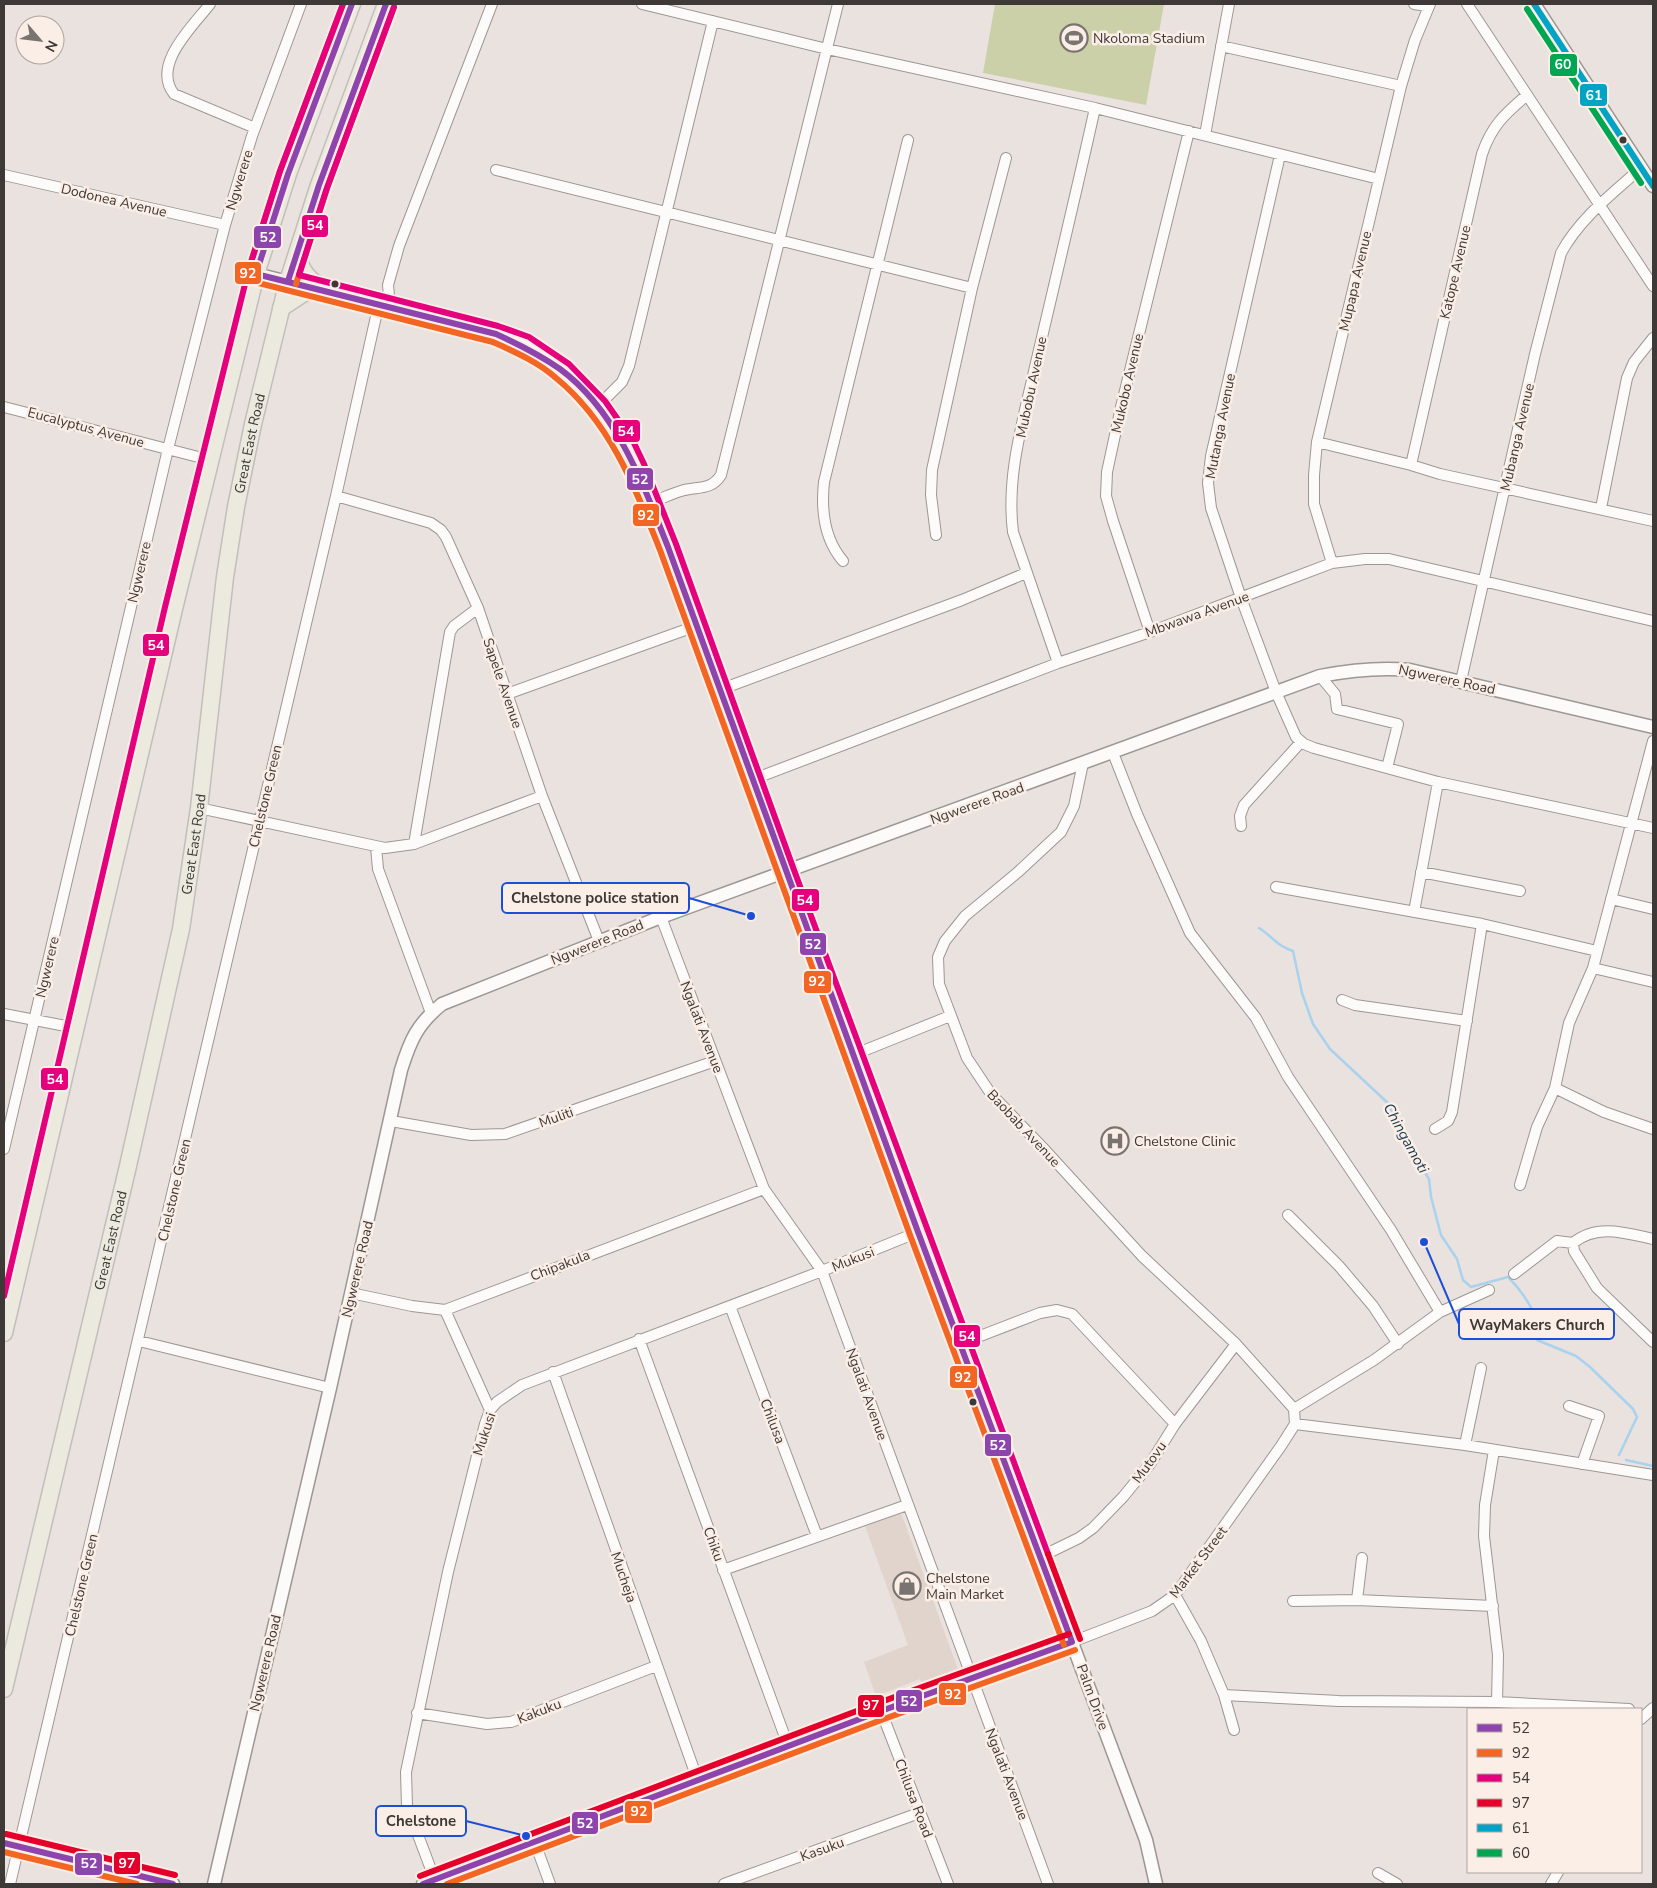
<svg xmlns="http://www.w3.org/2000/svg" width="1657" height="1888" viewBox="0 0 1657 1888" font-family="'Nunito Sans',sans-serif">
	<rect width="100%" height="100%" fill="#e9e2de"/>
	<path fill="#e1d4cc" d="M901,1513L959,1672L923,1686L920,1679L876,1696L864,1662L908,1645L865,1526Z"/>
	<path fill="#cbd0a9" d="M995,4H1164L1146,105L983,73Z"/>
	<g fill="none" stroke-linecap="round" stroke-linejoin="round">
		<path stroke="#a8d2ee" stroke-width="2.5" d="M1259,928C1273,937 1277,946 1293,951L1302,993L1313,1024L1330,1049L1390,1105L1394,1122L1429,1179L1431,1197L1441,1235L1457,1259L1463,1280L1471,1287L1508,1277C1521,1290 1532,1306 1538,1324L1535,1329L1537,1340L1576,1356L1590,1367L1633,1409L1637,1417L1619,1455
			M1626,1460L1653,1466"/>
		<g stroke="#9d9794" stroke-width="12">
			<path id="minor" d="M210,4C193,26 151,65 174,94L255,128
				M642,4L827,49L1095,108L1379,179
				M1414,4L1427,6
				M1467,4L1653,286
				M1221,46L1401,86
				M1205,135L1229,4
				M1280,155L1211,456L1208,483L1211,508L1241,598L1276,692L1296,737L1304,744L1314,748L1438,782L1653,828
				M496,170L972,288
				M4,175L225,225
				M390,306L388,285L399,246L492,4
				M598,406L622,382L629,366L713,21
				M4,407L210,460
				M1317,442L1411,465L1440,474L1653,521
				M1411,465L1482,154C1492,125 1505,114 1527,95
				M336,496L431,523L441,530L446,537L478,608L542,796L599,941
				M651,502C661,499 671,494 681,491C697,486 711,491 721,475L838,4
				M1601,508L1627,378L1634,362L1653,338
				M936,535L931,495L932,470L972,288L1006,158
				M843,561C824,539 821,510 824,482L908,140
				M1332,563L1314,504V475L1317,442L1401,86L1415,40L1430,4
				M1150,632L1113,521L1106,496L1107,472L1121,407L1189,131
				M1058,663L1013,532C1006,476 1023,421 1035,367C1055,281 1076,194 1095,108
				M1320,676L1335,694L1337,709L1398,724L1387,768
				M1461,681L1535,354L1561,253C1580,218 1612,194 1641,168
				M719,690L962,600L1026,573
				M507,694L696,626
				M1653,741L1593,968L1653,982
				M1113,753L1137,814L1190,933L1256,1018L1288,1077L1391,1230L1440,1312
				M754,779L1058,663L1150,632L1332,563L1365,559H1389L1653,621
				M199,808L385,848L414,844L542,796
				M1241,826L1240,816L1244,805L1301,742
				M414,844L450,632L454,626L478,608
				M376,847L378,869L431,1013
				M1421,872L1520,891
				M1276,887L1482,924L1597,951
				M1611,899L1653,909
				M1414,912L1438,782
				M661,917L764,1189L822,1271L1048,1884
				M1342,1000L1355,1005L1467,1021
				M4,1014L76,1028
				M853,1055L950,1016
				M1555,1088L1604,1112L1653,1129
				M391,1121L471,1135L505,1134L715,1061
				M1435,1129L1448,1121L1452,1112L1482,924
				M4,1149L168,449L225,225L252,136L301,4
				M1520,1185L1537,1127L1555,1088L1569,1023L1593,968
				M1288,1215L1339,1266L1373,1306L1398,1344
				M1573,1243L1574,1251L1597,1288L1653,1342
				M1514,1274L1557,1241L1573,1243C1597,1223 1626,1233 1653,1239
				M351,1293L412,1306L445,1310L764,1189
				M730,1306L817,1536
				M445,1310L490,1410
				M639,1339L789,1748
				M139,1341L330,1388
				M962,1343L1040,1313L1057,1310L1072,1314L1175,1424
				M553,1372L698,1781
				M1569,1406L1599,1416L1582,1464
				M1294,1409L1374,1360L1440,1312L1489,1290
				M1295,1424L1465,1445L1653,1475
				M1465,1445L1481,1368
				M1494,1450L1485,1505L1484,1536L1498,1655L1497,1702
				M1040,1557L1079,1538L1093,1528L1123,1497L1150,1464L1175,1424L1236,1344
				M723,1570L907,1505
				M1175,1595L1201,1641L1224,1695L1339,1701L1497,1702L1629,1709
				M1357,1600L1362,1558
				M1293,1601L1357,1600L1493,1606
				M1072,1642L1152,1611L1175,1595L1281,1446L1295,1424L1294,1409L1236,1344L1142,1256L1046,1151L991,1094L967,1058L939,984L938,957L945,941L965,916L1018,872L1061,832L1074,806L1083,763
				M1224,1695L1234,1730
				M881,1711L948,1884
				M417,1713L487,1724L511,1722L656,1666
				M1641,1719L1653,1708
				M535,1843L550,1884
				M1378,1873L1397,1884
				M435,1880L407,1806L406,1772L448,1572L485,1424L490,1410L497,1402L522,1385L822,1271L918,1232
				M10,1884L336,496L379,303
				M724,1884L919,1813
				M1551,1884L1558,1872"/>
		</g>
		<g stroke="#9d9794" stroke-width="15">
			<path id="tertiary" d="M1534,4L1653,186
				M256,274L496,334C599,373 632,452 668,547L918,1232L1146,1840L1156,1884
				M4,1843L173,1884
				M214,1884L330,1388L401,1070C410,1041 417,1024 442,1004L661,917L1320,676C1351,670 1379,667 1410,670L1653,727
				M423,1884L881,1711L1072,1642"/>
		</g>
		<g stroke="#c2bebc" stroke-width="19">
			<g id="primary">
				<path d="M297,254C301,271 308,279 322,288"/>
				<path d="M281,308L307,291L322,288"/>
				<path d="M4,1333L174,609L256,274L288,174L352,4"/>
				<path id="s1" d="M4,1689L128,1166L181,929L199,808L225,577L236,507L253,424L288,281L319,185L386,4"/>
			</g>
		</g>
		<use href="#minor" stroke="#fcfbfa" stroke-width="10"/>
		<use href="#tertiary" stroke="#fcfbfa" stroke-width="12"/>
		<use href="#primary" stroke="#ece9df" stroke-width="16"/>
		<g stroke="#fbeee6" stroke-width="10">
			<path id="bus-1" d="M352,4L288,174L256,274L496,334C518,344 540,355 560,369C617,411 643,484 668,547L918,1232L1072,1642
				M288,281L319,185L386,4
				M4,1843L173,1884
				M423,1884L881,1711L1072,1642"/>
		</g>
		<g stroke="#fbeee6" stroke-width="10">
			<path id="bus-2" d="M343,4L280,171L248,271V278L254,282L493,342C515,352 538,362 556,378C610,422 635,487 660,550L910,1235L1064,1645
				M296,284L327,188L394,7
				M4,1852L137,1884
				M447,1884L884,1719L1075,1650"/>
		</g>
		<g stroke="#fbeee6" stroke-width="10">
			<path id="bus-3" d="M394,7L327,188L299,275L498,326L529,337L569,364L605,401L633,441L644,464L676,544L794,870L1048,1554
				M4,1296L165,607L248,272L280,171L343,4"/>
		</g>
		<g stroke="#fbeee6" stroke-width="10">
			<path id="bus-4" d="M1048,1554L1080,1639
				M6,1834L175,1875
				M420,1876L878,1703L1069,1634"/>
		</g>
		<g stroke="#fbeee6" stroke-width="10">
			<path id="bus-5" d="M1534,4L1653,186"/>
		</g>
		<g stroke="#fbeee6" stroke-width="10">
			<path id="bus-6" d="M1527,9L1641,183"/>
		</g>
		<use href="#bus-1" stroke="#8e44ad" stroke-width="6"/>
		<use href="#bus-2" stroke="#f26522" stroke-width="6"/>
		<use href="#bus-3" stroke="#e5007d" stroke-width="6"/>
		<use href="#bus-4" stroke="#e4002b" stroke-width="6"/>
		<use href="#bus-5" stroke="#03a3c6" stroke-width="6"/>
		<use href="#bus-6" stroke="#00a651" stroke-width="6"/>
	</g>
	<defs>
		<g id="stadium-ring" transform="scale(1.4375)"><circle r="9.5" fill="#fbeee6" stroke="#7a7471" stroke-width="1.5"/><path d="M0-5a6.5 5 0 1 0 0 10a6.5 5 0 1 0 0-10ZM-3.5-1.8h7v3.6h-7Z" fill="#7a7471"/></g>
		<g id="hospital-ring" transform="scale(1.4375)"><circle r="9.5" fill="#fbeee6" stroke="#7a7471" stroke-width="1.5"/><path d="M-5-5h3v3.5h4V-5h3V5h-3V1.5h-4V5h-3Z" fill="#7a7471"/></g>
		<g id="shop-ring" transform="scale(1.4375)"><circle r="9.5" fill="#fbeee6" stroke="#7a7471" stroke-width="1.5"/><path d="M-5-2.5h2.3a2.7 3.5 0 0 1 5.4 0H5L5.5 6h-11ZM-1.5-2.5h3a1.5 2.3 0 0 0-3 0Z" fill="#7a7471"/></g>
	</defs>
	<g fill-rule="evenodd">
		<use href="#stadium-ring" x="1074" y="38"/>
		<use href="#hospital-ring" x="1115" y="1141"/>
		<use href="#shop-ring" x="907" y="1586"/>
	</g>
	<g fill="#3e3936" stroke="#fbeee6" stroke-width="2">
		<circle cx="1623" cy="140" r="4.5"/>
		<circle cx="335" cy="284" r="4.5"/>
		<circle cx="973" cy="1402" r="4.5"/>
	</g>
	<g text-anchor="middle" stroke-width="5" stroke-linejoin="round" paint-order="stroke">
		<g font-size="14" fill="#3e3936" stroke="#fbeee6" text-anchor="start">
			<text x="1093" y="43">Nkoloma Stadium</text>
			<text x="1134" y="1146">Chelstone Clinic</text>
			<text x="926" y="1583">Chelstone<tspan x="926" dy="16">Main Market</tspan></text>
		</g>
		<g font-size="14" fill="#3e3936" stroke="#fbeee6">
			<text transform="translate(239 180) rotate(-73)" y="5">Ngwerere</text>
			<text transform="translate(114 200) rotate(13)" y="5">Dodonea Avenue</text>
			<text transform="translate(1455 272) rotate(-77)" y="5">Katope Avenue</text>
			<text transform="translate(1355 281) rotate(-77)" y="5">Mupapa Avenue</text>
			<text transform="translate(1127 383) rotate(-77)" y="5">Mukobo Avenue</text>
			<text transform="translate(1031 387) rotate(-78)" y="5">Mubobu Avenue</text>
			<text transform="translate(1220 426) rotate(-79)" y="5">Mutanga Avenue</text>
			<text transform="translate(86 427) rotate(15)" y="5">Eucalyptus Avenue</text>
			<text transform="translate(1517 437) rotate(-77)" y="5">Mubanga Avenue</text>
			<text dy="5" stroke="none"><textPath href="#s1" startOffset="1271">Great East Road</textPath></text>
			<text transform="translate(139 572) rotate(-77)" y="5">Ngwerere</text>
			<text transform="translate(1197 614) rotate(-20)" y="5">Mbwawa Avenue</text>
			<text transform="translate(1447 679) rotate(12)" y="5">Ngwerere Road</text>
			<text transform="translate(503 683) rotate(71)" y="5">Sapele Avenue</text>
			<text transform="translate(265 796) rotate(-77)" y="5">Chelstone Green</text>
			<text transform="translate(977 803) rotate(-20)" y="5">Ngwerere Road</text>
			<text dy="5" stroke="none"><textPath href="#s1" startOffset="866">Great East Road</textPath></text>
			<text transform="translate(597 942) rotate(-22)" y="5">Ngwerere Road</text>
			<text transform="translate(47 967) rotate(-77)" y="5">Ngwerere</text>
			<text transform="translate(702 1027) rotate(69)" y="5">Ngalati Avenue</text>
			<text transform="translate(556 1117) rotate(-20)" y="5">Muliti</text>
			<text transform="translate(1024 1128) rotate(47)" y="5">Baobab Avenue</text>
			<text transform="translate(174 1190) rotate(-77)" y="5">Chelstone Green</text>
			<text dy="5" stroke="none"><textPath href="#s1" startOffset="461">Great East Road</textPath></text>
			<text transform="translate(853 1259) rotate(-22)" y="5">Mukusi</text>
			<text transform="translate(560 1265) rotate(-21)" y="5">Chipakula</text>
			<text transform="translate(357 1269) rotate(-77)" y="5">Ngwerere Road</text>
			<text transform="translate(867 1394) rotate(70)" y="5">Ngalati Avenue</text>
			<text transform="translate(773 1421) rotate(69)" y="5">Chilusa</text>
			<text transform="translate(484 1434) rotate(-72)" y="5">Mukusi</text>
			<text transform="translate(1149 1462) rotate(-54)" y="5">Mutovu</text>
			<text transform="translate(714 1544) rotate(70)" y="5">Chiku</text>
			<text transform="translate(1198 1562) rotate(-53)" y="5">Market Street</text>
			<text transform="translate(624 1577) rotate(71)" y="5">Mucheja</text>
			<text transform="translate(81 1585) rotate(-77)" y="5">Chelstone Green</text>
			<text transform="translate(265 1663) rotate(-77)" y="5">Ngwerere Road</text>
			<text transform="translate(1093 1697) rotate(70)" y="5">Palm Drive</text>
			<text transform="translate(539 1711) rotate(-21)" y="5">Kakuku</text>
			<text transform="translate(1007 1774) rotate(69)" y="5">Ngalati Avenue</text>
			<text transform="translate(914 1798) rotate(69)" y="5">Chilusa Road</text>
			<text transform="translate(822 1849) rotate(-20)" y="5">Kasuku</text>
		</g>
		<g font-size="15" font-style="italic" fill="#1a3d53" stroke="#fbeee6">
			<text transform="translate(1406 1138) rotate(61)" y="5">Chingamoti</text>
		</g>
	</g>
	<path fill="none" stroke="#1d4ed8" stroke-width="2" d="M751 916L689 898M1424 1242L1459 1324M526 1836L466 1821"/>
	<g fill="#1d4ed8" stroke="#fbeee6" stroke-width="2">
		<circle cx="751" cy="916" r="5"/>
		<circle cx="1424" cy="1242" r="5"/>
		<circle cx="526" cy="1836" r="5"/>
	</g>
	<g fill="#fbeee6" stroke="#1d4ed8" stroke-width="2">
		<rect x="502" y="883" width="187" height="30" rx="5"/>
		<rect x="1459" y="1309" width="155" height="30" rx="5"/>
		<rect x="376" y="1806" width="90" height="30" rx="5"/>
	</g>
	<g font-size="15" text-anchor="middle" font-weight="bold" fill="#3e3936">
		<text x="595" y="903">Chelstone police station</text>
		<text x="1537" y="1330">WayMakers Church</text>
		<text x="421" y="1826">Chelstone</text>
	</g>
	<g stroke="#fbeee6" stroke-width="2">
		<rect x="1549" y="53" width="29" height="24" rx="5" fill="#00a651"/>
		<rect x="1579" y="83" width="29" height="24" rx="5" fill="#03a3c6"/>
		<rect x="301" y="214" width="28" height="24" rx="5" fill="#e5007d"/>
		<rect x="253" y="225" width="29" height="24" rx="5" fill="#8e44ad"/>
		<rect x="234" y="261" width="28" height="24" rx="5" fill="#f26522"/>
		<rect x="612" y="419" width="29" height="24" rx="5" fill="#e5007d"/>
		<rect x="626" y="467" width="28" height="24" rx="5" fill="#8e44ad"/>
		<rect x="632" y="503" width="28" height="24" rx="5" fill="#f26522"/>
		<rect x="142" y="633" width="28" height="24" rx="5" fill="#e5007d"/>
		<rect x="791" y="888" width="29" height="24" rx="5" fill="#e5007d"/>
		<rect x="799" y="932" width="28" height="24" rx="5" fill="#8e44ad"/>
		<rect x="803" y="970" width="29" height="24" rx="5" fill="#f26522"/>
		<rect x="40" y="1067" width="29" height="24" rx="5" fill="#e5007d"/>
		<rect x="953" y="1324" width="28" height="24" rx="5" fill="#e5007d"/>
		<rect x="949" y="1365" width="29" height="24" rx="5" fill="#f26522"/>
		<rect x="984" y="1433" width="28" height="24" rx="5" fill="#8e44ad"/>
		<rect x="938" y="1682" width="29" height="24" rx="5" fill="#f26522"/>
		<rect x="895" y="1689" width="28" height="24" rx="5" fill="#8e44ad"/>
		<rect x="857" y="1694" width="28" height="24" rx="5" fill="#e4002b"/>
		<rect x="624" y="1800" width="29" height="24" rx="5" fill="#f26522"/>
		<rect x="571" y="1811" width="28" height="24" rx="5" fill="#8e44ad"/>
		<rect x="113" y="1851" width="28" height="24" rx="5" fill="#e4002b"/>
		<rect x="74" y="1852" width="29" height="24" rx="5" fill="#8e44ad"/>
	</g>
	<g font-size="14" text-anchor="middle" font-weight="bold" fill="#fff">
		<text x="1563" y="69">60</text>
		<text x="1594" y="100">61</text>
		<text x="315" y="230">54</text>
		<text x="268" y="242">52</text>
		<text x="248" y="278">92</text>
		<text x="626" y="436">54</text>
		<text x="640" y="484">52</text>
		<text x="646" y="520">92</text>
		<text x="156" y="650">54</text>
		<text x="805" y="905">54</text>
		<text x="813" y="949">52</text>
		<text x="817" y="986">92</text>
		<text x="55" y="1084">54</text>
		<text x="967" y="1341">54</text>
		<text x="963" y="1382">92</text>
		<text x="998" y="1450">52</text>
		<text x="953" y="1699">92</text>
		<text x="909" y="1706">52</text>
		<text x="871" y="1710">97</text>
		<text x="639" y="1816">92</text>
		<text x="585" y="1828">52</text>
		<text x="127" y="1868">97</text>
		<text x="89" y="1868">52</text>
	</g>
	<rect width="1657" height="1888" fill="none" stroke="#3e3936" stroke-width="10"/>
	<rect x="1467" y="1708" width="175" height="165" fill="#fbeee6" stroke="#afa6a0"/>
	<rect x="1477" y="1724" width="25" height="8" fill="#8e44ad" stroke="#afa6a0"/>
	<text x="1512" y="1733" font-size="15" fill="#3e3936">52</text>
	<rect x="1477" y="1749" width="25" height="8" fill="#f26522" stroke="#afa6a0"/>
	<text x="1512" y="1758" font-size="15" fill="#3e3936">92</text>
	<rect x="1477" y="1774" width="25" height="8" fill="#e5007d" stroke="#afa6a0"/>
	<text x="1512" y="1783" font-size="15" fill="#3e3936">54</text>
	<rect x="1477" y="1799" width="25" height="8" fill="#e4002b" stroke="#afa6a0"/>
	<text x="1512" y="1808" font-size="15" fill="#3e3936">97</text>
	<rect x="1477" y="1824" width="25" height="8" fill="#03a3c6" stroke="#afa6a0"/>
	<text x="1512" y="1833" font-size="15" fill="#3e3936">61</text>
	<rect x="1477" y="1849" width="25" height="8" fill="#00a651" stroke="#afa6a0"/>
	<text x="1512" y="1858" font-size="15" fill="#3e3936">60</text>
	<g transform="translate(40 40) rotate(118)"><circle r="24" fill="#fbeee6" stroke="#afa6a0"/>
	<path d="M0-4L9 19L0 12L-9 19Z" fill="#7a7471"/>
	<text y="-8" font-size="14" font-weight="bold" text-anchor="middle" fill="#3e3936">N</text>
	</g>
</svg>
